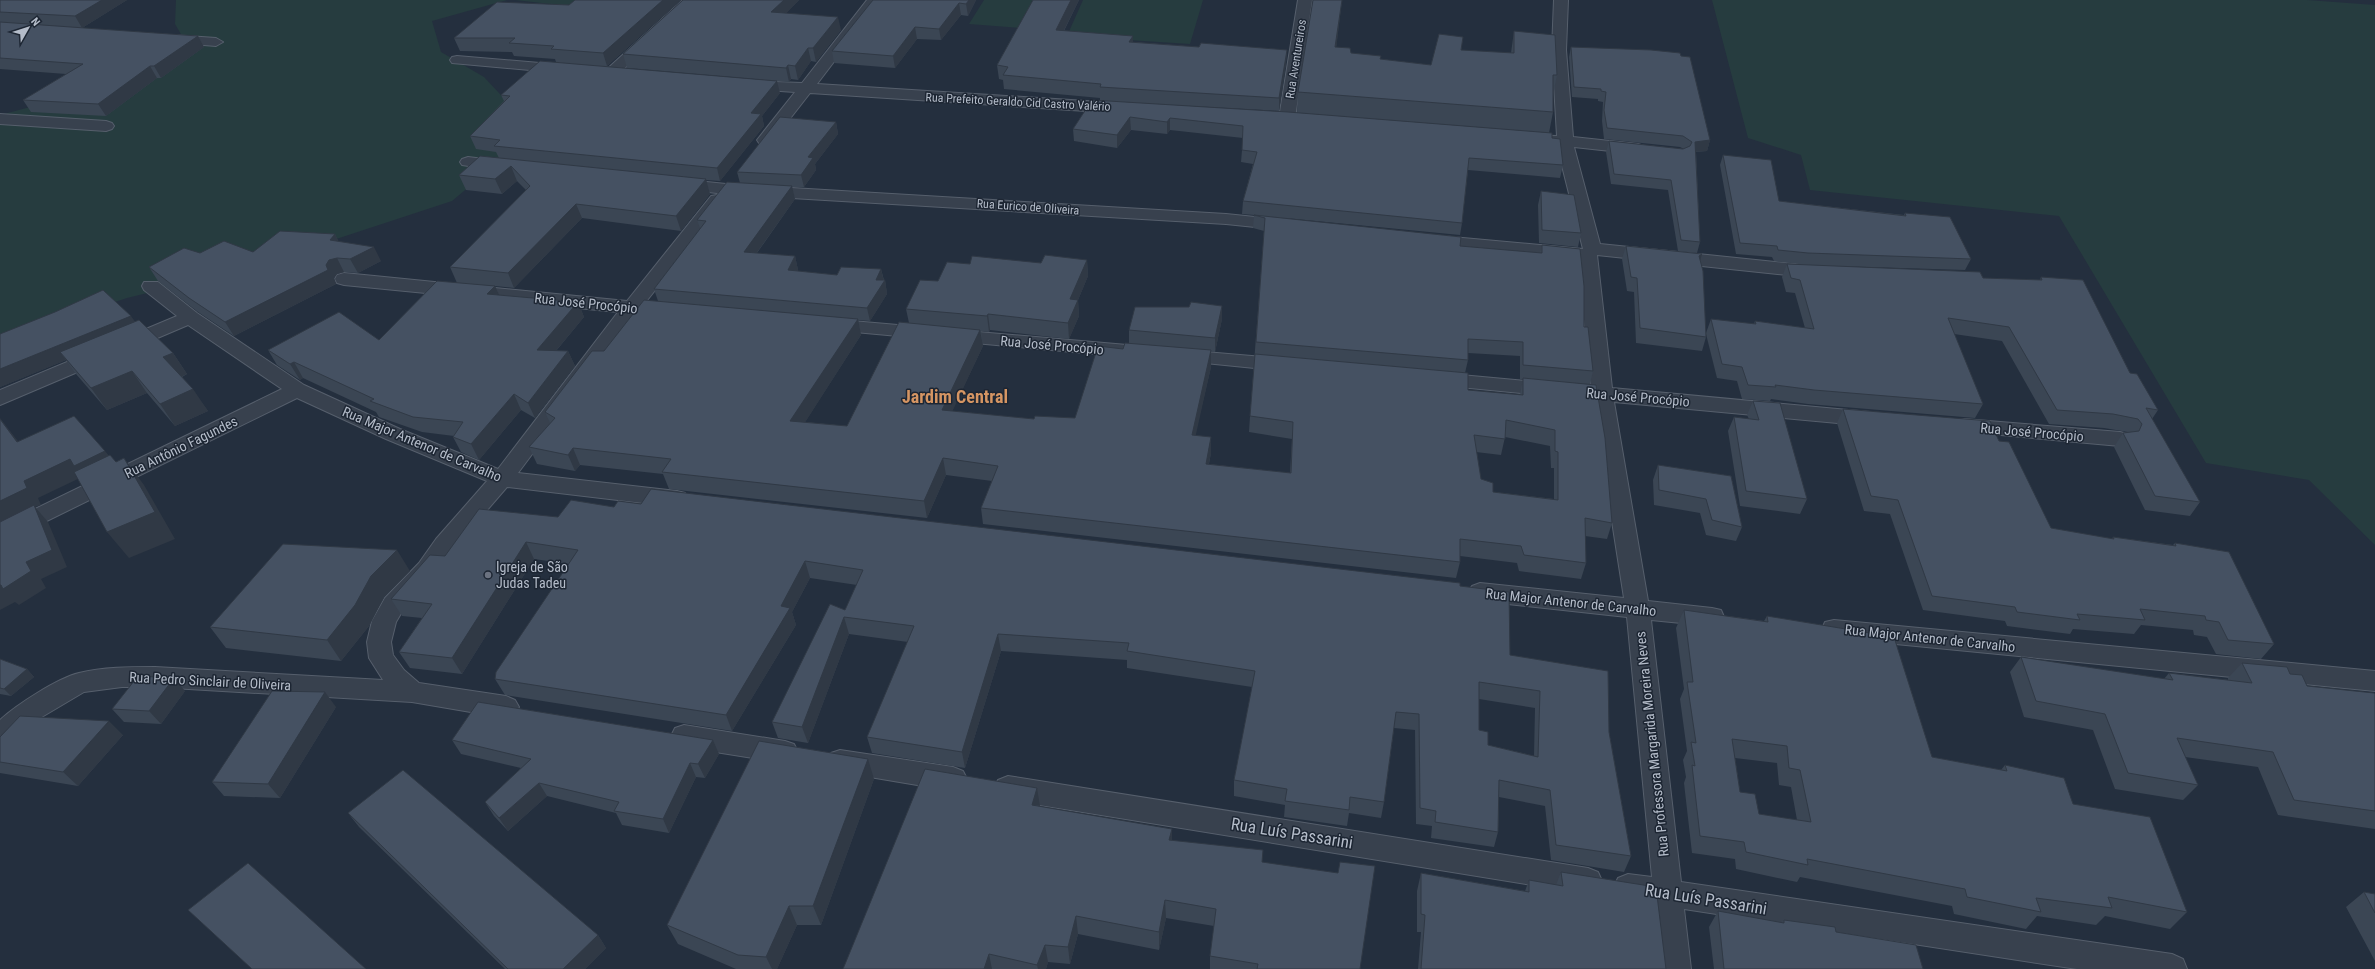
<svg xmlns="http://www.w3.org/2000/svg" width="2375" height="969" viewBox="0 0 2375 969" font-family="'Roboto Condensed',sans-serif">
	<rect width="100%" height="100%" fill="#242f3e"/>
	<path fill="#263c3f" d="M176,0H507L432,21L441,52L484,77L513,108L508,154L452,201L245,269L127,298L0,340V115L106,87L191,51L175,24Z
		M515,0H613L577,7Z
		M984,0H1037L1022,28L969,24Z
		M1083,0H1203L1190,44L1067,36Z
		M1712,0H2307L2375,5V545L2309,480L2206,463L2059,216L1810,190L1801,155L1748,138Z"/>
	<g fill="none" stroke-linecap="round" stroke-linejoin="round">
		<g stroke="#565f6c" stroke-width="2">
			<path id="minor" d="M683,0H698L616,76H606L604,73L606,70Z
				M867,0H881L817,84L1118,103L1126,108L1118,113L810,93L771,143H759L757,140L795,92L749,89L741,84L744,81L802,83Z
				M1298,0H1312L1295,118L1293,121H1281L1279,118Z
				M1554,0H1568L1566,50L1573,137L1638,144L1644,146L1646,149L1644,152L1638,154L1574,147L1600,244L1815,266L1821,268L1824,272L1821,276L1815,278L1597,255L1612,388L1870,412L1877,414L1880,419L1877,424L1870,426L1614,402L1648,601L1712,608L1721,610L1724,617L1721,624L1712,626L1651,620L1681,882L2172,954L2183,959L2187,969H2077L1684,909L1691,969H1661L1655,904L1618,896L1614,887L1618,878L1628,874L1652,877L1627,617L1480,601L1472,598L1468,592L1472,586L1480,583L1624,598L1593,400L1439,385L1432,384L1429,379L1432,374L1439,373L1591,387L1578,261L1430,245L1424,244L1421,240L1424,236L1430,235L1583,249L1557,146L1525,141L1523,138L1525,135L1557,136L1552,50Z
				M172,35L216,38L223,42L216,46L167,42L165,39L167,36Z
				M457,56L563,65L570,69L563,73L452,63L450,60L452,57Z
				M0,114L106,121L112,123L114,126L112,129L106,131L0,124Z
				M468,157L508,162L510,166L508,170L502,171L462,165L460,162L462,159Z
				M678,179L726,184L1226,214L1284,220L1290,221L1293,225L1290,229L1284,230L1226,224L726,194L672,188L670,184L672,180Z
				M717,195L723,196L726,200L645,303L674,307L677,311L674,315L667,317L637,314L518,473L677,491L685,493L688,499L685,505L677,507L507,487L452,551L435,575L403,610L396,622L391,642L393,655L404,670L419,683L506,696L515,700L519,707L515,714L506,718L412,702L155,687H122L84,692L30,724L9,744L0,747V720C16,705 58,678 79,673C103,667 130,667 155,667L383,680L369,658L367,642L372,621L385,598L419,563L436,539L487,481L386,439L297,398L0,544V526L282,389L188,325L0,405V390L177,316L144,290L142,286L144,282H158L197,313L304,385L400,429L498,469L618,312L344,285L337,283L335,279L337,275L344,273L627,301L711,196Z
				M829,319L1127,345L1134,347L1137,351L1134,355L1127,357L822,329L819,325L822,321Z
				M1182,350L1285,359L1292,361L1295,365L1292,369L1285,371L1175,360L1172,356L1175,352Z
				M1964,419L2120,432L2128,434L2131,439L2128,444L2120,446L1957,431L1954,426L1957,421Z
				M1834,620L2375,671V691L1834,638L1825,636L1822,629L1825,622Z
				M684,725L785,741L794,744L798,752L794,760L785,763L684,747L675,744L671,736L675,728Z
				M840,750L953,767L963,771L967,779L963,787L953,791L840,772L831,769L827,761L831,753Z
				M1008,776L1588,868L1598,872L1602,881L1598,890L1588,894L1008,800L998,796L994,788L998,780Z"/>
		</g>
		<use href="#minor" fill="#38414e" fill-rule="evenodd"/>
	</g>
	<path fill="#3b4654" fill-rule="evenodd" d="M0,0H127L82,28L198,36L204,47L161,78H157L106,116L31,112L23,100L66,74L0,69Z
		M575,0H681L607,66L780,93L762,116L764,126L720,181L706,180L710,194L681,231L582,218L514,288L495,286L499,295L578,302L584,317L556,351H568L575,366L535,418L521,410L479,460L461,452L453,437L454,436L422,432L379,417L376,412L303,378L300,380L277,365L268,350L379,340L457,283L450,267L526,190L517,181L502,194L466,190L459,175L499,158L496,152L476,149L470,136L504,101L501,95L556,62L555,59L514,56L512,52L460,51L454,38L569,5Z
		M683,0H799L786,13L841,30L816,62L811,61L798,80L791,79L789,82L627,68L623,54Z
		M873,0H976L968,16L961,15L941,40L917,39L895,68L834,63L832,51Z
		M1033,0H1079L1064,31L1133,42L1199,47L1287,50L1286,63L1279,111L1100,101V98L1004,89L1003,80L999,79L997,65Z
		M1342,0L1336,47L1351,53L1380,59L1431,65L1463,37L1461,50L1511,53L1514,31L1557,75L1553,95V112L1549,133L1297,113L1298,92Z
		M1571,47L1710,140L1707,151L1696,152L1700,242L1697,253L1678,251L1668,190L1611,184L1606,152L1609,141L1684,149L1680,147L1604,139L1602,121L1603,102L1598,101V99L1572,97L1569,57Z
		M1092,100L1552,138L1563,165L1560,178L1468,170L1462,223L1460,235L1285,218L1460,246L1540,253L1542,245L1584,327L1593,371L1590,384L1612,523L1607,539L1585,536L1586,563L1581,579L1519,571L1517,563L1460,556V562L1456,578L983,524L981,508L992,481L946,475L927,518L669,489L663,474L580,465L575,471L537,464L529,447L550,423L545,412L604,351L658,301L654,289L700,228L697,220L740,183L737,172L836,122L838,134L815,164L816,170L804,187H792L795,199L757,253L795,256L798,270V271L837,275L881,269L884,280H885L887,294L870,321L858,320L861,335L805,422L847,426L909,323L906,309L938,281L970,264L1041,263L1087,260L1088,276L1078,300L1079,316L1069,339L990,330L989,332L981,331L983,346L952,411L1034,419L1075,418L1123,349L1129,343V330L1189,307L1222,306V319L1215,352H1211V367L1195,435L1211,453L1209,464L1290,473L1292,439L1249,432L1250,416L1264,231L1253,228L1254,215L1242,214L1243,201L1253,164L1241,162L1243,138L1170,130L1167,134L1131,130L1117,148L1074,141L1073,129ZM1468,353L1520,356V379H1523L1520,395L1468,390L1465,373L1468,360ZM1505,437L1550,446L1551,468H1554V499L1493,492L1481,479L1476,452L1501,455Z
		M1723,155L1779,201L1904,215L1905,213L1971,259L1965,270L1835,266L1983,278L2040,280L2041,277L2130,373L2158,410L2152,419L2200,502L2190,516L2145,510L2114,447L2123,433L2128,432L2104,428L2049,424L2002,341L1954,334L1983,404L1975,418L1808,404L1771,399L1770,401L1742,399L1737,381L1717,378L1706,334V337L1702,351L1636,343L1634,292L1627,291L1622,259L1626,246L1700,260L1706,333L1711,319L1754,324L1755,321L1805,328L1795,293L1786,292L1782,277L1787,264H1800L1774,261L1772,257L1736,254L1720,165Z
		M1541,191L1581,233L1578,247L1539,243L1538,205Z
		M335,234L338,241L381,261L358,273L344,272L337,274L334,278L336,284L234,336L198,312L158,281L149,267L200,253L253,252Z
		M135,321L173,353L187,374L182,377L208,411L175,426L147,393L107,410L76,374L66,360L0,387V334Z
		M1753,401L1807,499L1800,514L1740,506L1728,431L1734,417L1749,419L1747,415Z
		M1843,409L1999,441L2051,528L2112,539L2113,537L2173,545L2175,543L2274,644L2261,659L2216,654L2207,637L2194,635L2193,630L2141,625L2134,634L2073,629L2070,634L2007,626L2005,621L1923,610L1890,514L1864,511L1837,423Z
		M1658,465L1731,476L1742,527L1736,541L1706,535L1700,513L1654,505L1653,480Z
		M641,504L1460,586L1510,655L1609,732L1631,856L1624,872L1551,860L1545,806L1499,797L1498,832L1494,847L1431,838L1432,826L1416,824L1415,730L1394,728L1384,802L1381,818L1349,813L1347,826L1284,817L1285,805L1234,796V780L1252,687L1127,668V660L1001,651L965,768L872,753L867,737L908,642L849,634L808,743L778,738L772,722L845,610L857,585L810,578L792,612L796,625L732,731L505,695L495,679L569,564L534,559L462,674L410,668L399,652L422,618L402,616L391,599L445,556L558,517L614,507ZM1479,699L1535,708L1534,756L1488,745L1479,730Z
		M410,571L384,597L369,626L341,661L226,648L210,627Z
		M1684,610L1764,621L1767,616L1932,757L2001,770L2005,765L2073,804L2187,912L2170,929L2105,916L2096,925L2037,916L2026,929L1954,914L1952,906L1800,877L1797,882L1736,869L1735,859L1692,853L1684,783L1686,777L1683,760L1687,751L1680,699L1684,689L1676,628ZM1735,758L1777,763L1779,785L1791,787L1797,820L1759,814L1740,792Z
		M2021,657L2164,679L2169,673L2228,680V678L2242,663L2290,674L2307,686L2375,694V829L2278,815L2258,767L2185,757L2198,785L2183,800L2115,789L2093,730L2024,717L2010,672Z
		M0,659L27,669L34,677L11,696L0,694Z
		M185,691L161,724L124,722L112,709Z
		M336,707L280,798L224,796L212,782Z
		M123,735L78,786L0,773V737Z
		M452,740H713L719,754L705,778L696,777L669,833L622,825L616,813L547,796L508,831L494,816L485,802L521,768L461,754Z
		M874,779L821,925H797L777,969H736L678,944L667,925Z
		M1040,806L1172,840L1263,862L1360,969H1210V956L1214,926L1166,918L1159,950L1078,934L1070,964L1048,962L1046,969H843Z
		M348,813L598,935L606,948L585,969H505L359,827Z
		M1561,872L1666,969H1418L1421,932H1417V891L1421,873L1525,891L1529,880L1556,885Z
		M2364,892L2375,894V961L2346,907Z
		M1718,911L1782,922L1784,920L1836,932L1923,969H1714L1709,927Z"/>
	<path fill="#303945" d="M102,0H127L82,28L75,16Z
		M663,0H681L607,66L603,53Z
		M784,0H799L774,26L771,12Z
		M969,0H976L968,16L966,4Z
		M1071,0H1079L1057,44L1056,30Z
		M1342,0L1334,67L1335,47Z
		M959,3L961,15L941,40L939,29Z
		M838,17L841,30L816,62L813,48Z
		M915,27L917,39L895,68L893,56Z
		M198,36L204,47L161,78L154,66Z
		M1133,36V49L1129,42Z
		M808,48L811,61L798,80L795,66Z
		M1287,50L1286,63L1279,111V98Z
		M788,65L791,79L789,82L786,68Z
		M150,66L157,78L106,116L98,104Z
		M777,81L780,93L762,116L764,126L720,181L717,168L751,113Z
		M1130,117L1131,130L1117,148V135Z
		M1170,118V130L1167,134V122Z
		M836,122L838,134L815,164L816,170L804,187L801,175L808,157Z
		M1710,140L1707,151L1692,152L1695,142Z
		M511,166L517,181L502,194L495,179Z
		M706,179L710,194L681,231L676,216Z
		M792,186L795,199L748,265L744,252Z
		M576,204L582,218L514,288L508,273Z
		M335,234L342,248L330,240Z
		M374,247L381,261L358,273L350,259Z
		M1702,254L1698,268L1699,256Z
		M795,256L798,270L791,284L788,270Z
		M337,258L344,272L337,274L334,278L336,284L234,336L225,322L329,260Z
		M1087,260L1088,276L1078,300L1079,316L1069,339L1068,323L1070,299Z
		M881,269L884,282L885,280L887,294L870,321L867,308L876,280Z
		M495,286L502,301L487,294Z
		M578,302L584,317L544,365L537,350Z
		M1222,306V319L1215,352V338Z
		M988,314L990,330L989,332L987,316Z
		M131,316L141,330L60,352L66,360L0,387V369Z
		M858,319L861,335L795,438L790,421Z
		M980,330L983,346L945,427L942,410Z
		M1211,350V367L1192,452V435Z
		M568,351L575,366L535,418L528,403Z
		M173,353L187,374L178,378L163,357Z
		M294,362L303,378L300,380L290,364Z
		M132,371L147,393L107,410L91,388Z
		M193,389L208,411L175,426L160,404Z
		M514,394L521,410L479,460L471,444Z
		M0,418L31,458L17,442L0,419Z
		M1211,437V453L1205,481L1206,464Z
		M573,448L580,465L575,471L568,455Z
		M105,451L118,467L82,477L38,498L41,505L35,507L48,522L67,567L41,579L46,588L19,605L15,602L0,610V501L24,481L70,459Z
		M124,458L144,485L175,539L129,558L107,532Z
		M943,458L946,475L927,518L924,501Z
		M526,542L534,559L462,674L452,658Z
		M397,550L410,571L384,597L369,626L341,661L327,640L371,576Z
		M805,561L810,578L792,612L796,625L732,731L726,715L781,606Z
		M844,617L849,634L808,743L802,727Z
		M998,634L1001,651L965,768L962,752Z
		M27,669L34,677L11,696L4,689Z
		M174,678L185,691L161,724L149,711Z
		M325,692L336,707L280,798L268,784Z
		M109,721L123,735L78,786L63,772Z
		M713,740L719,754L705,778L698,764Z
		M868,759L874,779L821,925L813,906Z
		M690,763L696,777L669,833L663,819Z
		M539,783L547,796L508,831L499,818Z
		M1037,788L1040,806L1032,805Z
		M1172,829V847L1169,840Z
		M1165,900L1166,918L1159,950V932Z
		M789,906L797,925L777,969H772L766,957Z
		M1076,916L1078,934L1070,964L1068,947Z
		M598,935L606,948L585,969H563Z
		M1045,945L1048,962L1046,969H1038L1037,965Z
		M989,954L992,969H984Z"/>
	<path fill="#455162" stroke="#303945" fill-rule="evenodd" d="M0,0H102L75,16L0,12Z
		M575,0H663L603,53L551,49L554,46L509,43L515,38H454L497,2L569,5Z
		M683,0H784L771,12L838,17L813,48H808L795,66L788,65L786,68L623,54Z
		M873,0H969L966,4L959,3L939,29L915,27L893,56L832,51Z
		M1033,0H1071L1056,30L1133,36L1129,42L1199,47L1201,43L1287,50L1279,98L1100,87L1101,84L1003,75L1008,67L997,65Z
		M1313,0H1342L1335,47L1350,48L1351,53L1381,56L1380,59L1431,65L1439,34L1463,37L1461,50L1514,53V31L1555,35L1557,75H1553V112L1298,92Z
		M0,22L198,36L154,66H150L98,104L23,100L83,64L0,58Z
		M1571,47L1651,50L1680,53L1681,56L1690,57L1710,140L1695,142L1700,242L1681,240L1671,180L1614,174L1609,141L1683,149L1690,146L1692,142L1683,136L1607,128L1604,110L1606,92L1601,91V89L1574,87Z
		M540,61L777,81L751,113L761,114L717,168L494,146L500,140L470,136L510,96L501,95Z
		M1092,100L1288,112L1552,133V138L1560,139L1563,165L1469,158L1462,223L1243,201L1257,152L1242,150L1243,126L1170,118L1167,122L1130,117L1117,135L1073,129Z
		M780,117L836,122L808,157L813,158L801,175L737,172Z
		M1723,155L1771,160L1779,201L1906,216L1905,213L1950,217L1971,259L1808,253L1778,250L1777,246L1740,243Z
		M480,156L706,179L676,216L576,204L508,273L450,267L530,186L511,166L495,179L459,175Z
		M727,182L792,186L744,252L795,256L788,270L837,275L841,267L881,269L876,280H885L867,308L654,289L706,221L697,220Z
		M1541,191L1574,195L1581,233L1542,230Z
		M1254,215L1461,237L1460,246L1542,253V245L1580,249L1584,286V327H1588L1593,371L1523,365V342L1468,339V360L1256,342L1265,218Z
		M280,231L335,234L330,240L374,247L350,259L337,258L329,260L326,265L328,270L225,322L189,298L149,267L184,248L200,253L224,241L253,252Z
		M1626,246L1702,254L1699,256L1703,271L1706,337L1640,328L1637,278L1631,277Z
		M1045,255L1087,260L1070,299L1078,300L1068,323L988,314L987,316L906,309L920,280L938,281L947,262L970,264L972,256L1041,263Z
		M1787,264L1980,272L1983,278L2042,280L2041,277L2083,280L2130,373L2137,374L2158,410L2146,408L2200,502L2155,496L2123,433L2139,431L2142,424L2138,419L2113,414L2057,410L2009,327L1948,318L1983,404L1814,390L1775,385L1776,387L1748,385L1742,367L1722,364L1711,319L1756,324L1755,321L1814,329L1800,280L1791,278Z
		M437,281L495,286L487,294L578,302L537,350L568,351L528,403L514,394L471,444L453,437L463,422L413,417L370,401L374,399L294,362L290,364L268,350L339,312L379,340Z
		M103,290L131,316L0,369V334L55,312Z
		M644,300L858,319L790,421L847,426L899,322L980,330L942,410L1034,419L1035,416L1075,418L1098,346L1123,349L1125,343L1211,350L1192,435L1211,437L1206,464L1291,473L1293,422L1250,416L1255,354L1468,373V390L1523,395V378L1596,385L1605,438L1612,523L1585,518L1586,563L1524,555L1521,546L1460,539V562L981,508L998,466L943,458L924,501L662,472L671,459L573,448L568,455L529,447L555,418L545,412L592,351H604ZM1506,420L1555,430V451L1558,452V500L1493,492V483L1481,479L1474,435L1505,439Z
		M1191,302L1222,306L1215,338L1129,330L1135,307H1189Z
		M139,320L173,353L163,357L193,389L160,404L132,371L91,388L60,352Z
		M1753,401L1780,403L1807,499L1746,491L1734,417L1759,420Z
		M1843,409L1990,421L1999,441L2009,442L2051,528L2114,539L2113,537L2176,546L2175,543L2229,552L2274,644L2228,640L2219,622L2206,620L2205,616L2140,609L2145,620L2077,614L2080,620L2017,612L2015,607L1932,596L1898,500L1871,496Z
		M74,416L105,451L74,466L70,459L24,481L27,488L0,501V419L17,442Z
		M110,455L116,462L124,458L155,512L107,532L74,472Z
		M1658,465L1731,476L1742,527L1712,520L1706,499L1659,490Z
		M651,489L1460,583V586L1509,592L1510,655L1608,671L1609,732L1631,856L1556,845L1550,790L1499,780L1498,832L1435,822L1436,811L1420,808L1419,714L1396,712L1384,802L1350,797L1349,810L1285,801L1287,789L1234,780L1255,671L1127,651L1129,643L998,634L962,752L867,737L914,626L844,617L802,727L772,722L830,604L845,610L863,570L805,561L781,606L790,608L726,715L495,679L496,672L578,550L526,542L452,658L399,652L432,604L391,599L430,555L445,556L479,509L558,517L571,500L614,507L618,501L641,504ZM1479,682L1540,691L1538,757L1488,745V732L1479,730Z
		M34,505L52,550L26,562L31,571L3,589L1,585H0V522Z
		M283,544L397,550L371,576L355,605L327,640L210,627Z
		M1684,610L1768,622L1767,616L1894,637L1932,757L2007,771L2005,765L2064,778L2073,804L2150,817L2187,912L2108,897L2112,908L2036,898L2041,912L1967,897L1965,889L1807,859L1808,865L1746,852L1744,842L1700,836L1692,765L1695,766L1691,742L1696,743L1687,682H1693ZM1732,739L1787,746L1789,768L1800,770L1811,822L1759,814L1755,794L1740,792Z
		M2021,657L2173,680L2169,673L2252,683L2242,663L2287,667L2290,674L2302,675L2307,686L2374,693L2375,694V811L2294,800L2273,752L2177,738L2198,785L2128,773L2105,714L2036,701Z
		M0,659L27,669L4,689L0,688Z
		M138,676L174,678L149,711L112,709Z
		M272,691L325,692L268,784L212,782Z
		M478,702L713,740L698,764L690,763L663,819L614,811L619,802L539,783L499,818L485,802L531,759L452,740Z
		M20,716L109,721L63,772L0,762V737Z
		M759,741L868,759L813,906H789L766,957L738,955L667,925Z
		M925,769L1037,788L1032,805L1172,829L1169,840L1263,850L1262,862L1338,873L1340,862L1375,866L1360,969H1257L1258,964L1210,956L1216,909L1165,900L1159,932L1076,916L1068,947L1045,945L1037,965L989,954L984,969H843Z
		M403,770L598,935L563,969H508L348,813Z
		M248,863L366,969H252L188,910Z
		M1561,872L1656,887L1666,969H1421L1425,915L1421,914V873L1529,892V880L1563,886Z
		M2364,892L2375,894V913Z
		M1718,911L1784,923V920L1835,927L1836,932L1916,945L1923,969H1724Z"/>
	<circle fill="#6b7280" stroke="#1d2633" stroke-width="1.5" cx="488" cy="575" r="4"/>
	<g text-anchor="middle" stroke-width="3" stroke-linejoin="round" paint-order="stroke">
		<g font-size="12" fill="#b4bcc9" stroke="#1d2633">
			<text transform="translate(1296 59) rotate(-81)" y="4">Rua Aventureiros</text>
			<text transform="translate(1018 102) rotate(3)" y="4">Rua Prefeito Geraldo Cid Castro Valério</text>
			<text transform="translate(1028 207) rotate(4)" y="4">Rua Eurico de Oliveira</text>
		</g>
		<g font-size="14" fill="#b4bcc9" stroke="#1d2633">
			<text transform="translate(586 303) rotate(6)" y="5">Rua José Procópio</text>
			<text transform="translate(1052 345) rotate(5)" y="5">Rua José Procópio</text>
			<text transform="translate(1638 397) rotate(5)" y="5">Rua José Procópio</text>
			<text transform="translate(2032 432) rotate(5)" y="5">Rua José Procópio</text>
			<text transform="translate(422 444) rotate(23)" y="5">Rua Major Antenor de Carvalho</text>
			<text transform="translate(181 447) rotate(-26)" y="5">Rua Antônio Fagundes</text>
			<text transform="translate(1571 602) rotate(6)" y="5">Rua Major Antenor de Carvalho</text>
			<text transform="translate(1930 638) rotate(6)" y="5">Rua Major Antenor de Carvalho</text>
			<text transform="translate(210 681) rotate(3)" y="5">Rua Pedro Sinclair de Oliveira</text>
			<text transform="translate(1652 744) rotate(-96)" y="5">Rua Professora Margarida Moreira Neves</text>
		</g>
		<g font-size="14" fill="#b4bcc9" stroke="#1d2633" text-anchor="start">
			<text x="496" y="572">Igreja de São<tspan x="496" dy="16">Judas Tadeu</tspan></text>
		</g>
		<g font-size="17" fill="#b4bcc9" stroke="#1d2633">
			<text transform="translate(1292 833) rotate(9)" y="6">Rua Luís Passarini</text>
			<text transform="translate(1706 899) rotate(9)" y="6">Rua Luís Passarini</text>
		</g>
		<g font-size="18" font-weight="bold" fill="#d59563" stroke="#1d2633">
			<text x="955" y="403">Jardim Central</text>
		</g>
	</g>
	<g transform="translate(28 28) rotate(51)" stroke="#1d2633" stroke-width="3" paint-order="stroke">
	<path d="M0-3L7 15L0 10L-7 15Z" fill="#b4bcc9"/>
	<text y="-6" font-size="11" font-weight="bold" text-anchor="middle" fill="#b4bcc9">N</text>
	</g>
</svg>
